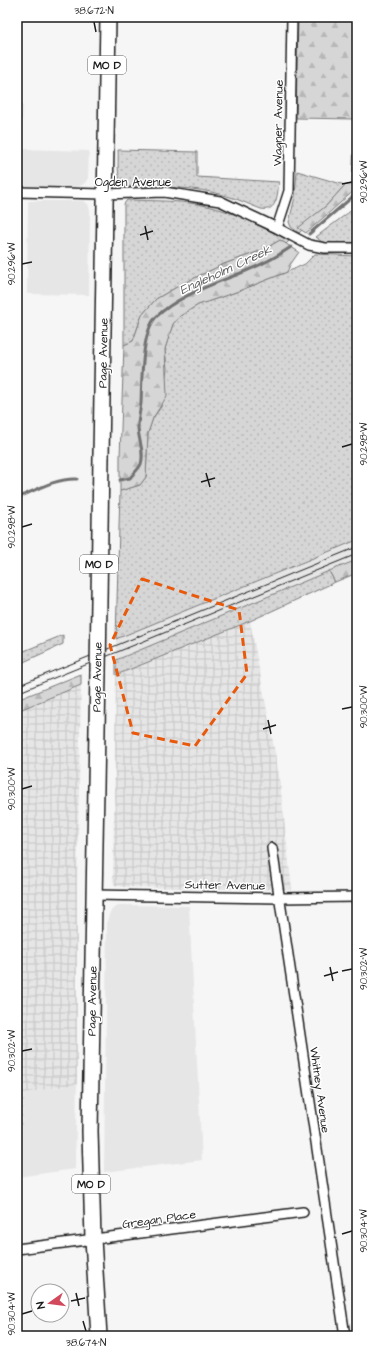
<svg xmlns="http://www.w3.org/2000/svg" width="374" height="1353" viewBox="0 0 374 1353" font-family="'Architects Daughter',sans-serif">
	<defs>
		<pattern id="industrial-grid" width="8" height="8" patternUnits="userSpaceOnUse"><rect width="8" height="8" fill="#e6e6e6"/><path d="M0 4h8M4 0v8" fill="none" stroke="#c5c5c5"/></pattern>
		<pattern id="grass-dots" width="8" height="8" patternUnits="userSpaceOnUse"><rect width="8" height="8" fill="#d6d6d6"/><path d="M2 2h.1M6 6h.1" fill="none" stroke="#b7b7b7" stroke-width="1.8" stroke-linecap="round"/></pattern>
		<pattern id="forest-firs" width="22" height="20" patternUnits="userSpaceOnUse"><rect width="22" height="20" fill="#d6d6d6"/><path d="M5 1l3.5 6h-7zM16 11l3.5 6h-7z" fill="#b7b7b7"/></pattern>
	</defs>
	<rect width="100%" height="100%" fill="#f6f6f6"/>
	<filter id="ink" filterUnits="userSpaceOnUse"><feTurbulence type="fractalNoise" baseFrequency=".025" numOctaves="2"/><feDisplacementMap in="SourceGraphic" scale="8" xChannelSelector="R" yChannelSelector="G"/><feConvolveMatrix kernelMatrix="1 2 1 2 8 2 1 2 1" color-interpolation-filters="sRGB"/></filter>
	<g filter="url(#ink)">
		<path fill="#e6e6e6" d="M17,104H23L21,149L89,151L88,178L85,183L80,186L72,187L17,186Z
			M28,201H84L88,204L90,211L89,295L27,294Z
			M357,540V560L116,660V639Z
			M121,905L189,906L202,1160L104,1172L107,922L110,912L114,908Z
			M77,1084L75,1169L17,1177L25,1093Z"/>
		<path fill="url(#industrial-grid)" d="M250,621L279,774L292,890L123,887L115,885L113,881L116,675Z
			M81,685L77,886V1084L25,1093L17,1177V711Z"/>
		<path fill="url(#grass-dots)" stroke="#797979" d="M118,150L197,152V177L279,182C277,194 278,212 261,209C250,205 238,199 227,196C195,186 160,187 127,187C115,183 119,161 118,150Z
			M297,171L345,185L326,206L299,228L302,230L299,233L291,227L289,222L295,197Z
			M127,200C153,201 181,200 207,206C236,212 262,227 289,241L286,244L280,240L263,250L224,264L182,284L156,299L142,315L133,341L124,345V204Z
			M357,206V243H323L316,237Z
			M315,254L357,256V540L116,639L120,491L140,485L146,477L148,433L153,418L161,407L167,369L165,349L173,324L180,316L198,305L236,292L287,272L305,264Z
			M329,571L335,582L250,621L116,675V660Z
			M63,635V644L17,665V654Z"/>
		<path fill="url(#forest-firs)" stroke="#797979" d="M298,17H357V188L306,233L298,228L326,206L345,185H352L355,119L296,118Z
			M280,240L299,252L290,265L287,272L236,292L198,305L180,316L173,324L165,349L167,396L153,418L148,433L146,477L140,485L120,491V457L124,345L133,341L142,315L156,299L182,284L224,264L263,250Z
			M357,560V573L335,582L329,571Z
			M81,674V685L17,711V700Z"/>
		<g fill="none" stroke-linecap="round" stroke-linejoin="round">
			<path stroke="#727272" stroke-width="3" d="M309,234L357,193
				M120,480L130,478C133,474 139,469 141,464C145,452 138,439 138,427C138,419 140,411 141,403C142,382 141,333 156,317C180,294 218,283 248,270C263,264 278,256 291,247
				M17,498C36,490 56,478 77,479"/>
			<g stroke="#1c1c1c" stroke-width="12">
				<path id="street" d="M17,192L105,194L164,192L220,201L277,228L309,245L325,248H357
					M277,228L289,191L292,17
					M272,848L345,1336
					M93,895L279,898L357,897
					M17,1249L303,1212"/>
			</g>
			<g stroke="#1c1c1c" stroke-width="18">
				<path id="primary" d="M101,457L108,17
					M98,672L90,1131L93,1239L99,1336"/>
			</g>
			<use href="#street" stroke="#fff" stroke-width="9"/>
			<use href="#primary" stroke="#fff" stroke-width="15"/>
			<path stroke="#1c1c1c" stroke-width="1" d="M17,686L357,547
				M17,693L357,554"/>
			<g stroke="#1c1c1c" stroke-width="18" stroke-linecap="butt">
				<path id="primary-bridge" d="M98,672L101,457"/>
			</g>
			<use href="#primary-bridge" stroke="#fff" stroke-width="15"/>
		</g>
	</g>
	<path fill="none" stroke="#e8590c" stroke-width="3" stroke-dasharray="8 5" stroke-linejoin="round" d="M142,579L239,610L247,674L195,746L133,733L110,645Z"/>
	<path fill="none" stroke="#1c1c1c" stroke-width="1.5" d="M94,22L96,32M342,184L352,182M145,226L148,240M140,235L153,231M22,264L32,262M342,447L352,444M206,473L210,487M201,482L215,478M22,527L32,524M342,709L352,707M268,720L271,734M263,729L276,725M22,789L32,786M330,967L333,981M342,971L352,969M324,976L338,972M22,1051L32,1049M342,1234L352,1231M76,1293L79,1306M71,1301L85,1298M22,1314L32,1311M83,1321L86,1331"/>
	<g text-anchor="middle" stroke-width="3" stroke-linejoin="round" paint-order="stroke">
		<g fill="#fff" stroke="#606060" stroke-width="1">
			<rect x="88" y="56" width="38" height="18" rx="3"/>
			<rect x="80" y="555" width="38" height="18" rx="3"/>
			<rect x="72" y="1175" width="38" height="18" rx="3"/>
		</g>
		<g font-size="11" font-weight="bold" fill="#1c1c1c">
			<text x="107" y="69">MO D</text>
			<text x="99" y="568">MO D</text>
			<text x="91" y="1188">MO D</text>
		</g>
		<g font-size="12" fill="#1c1c1c" stroke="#fff">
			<text transform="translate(278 123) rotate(-89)" y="4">Wagner Avenue</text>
			<text x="133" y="186">Ogden Avenue</text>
			<text transform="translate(103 353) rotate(-89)" y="4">Page Avenue</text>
			<text transform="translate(97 677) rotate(-89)" y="4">Page Avenue</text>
			<text transform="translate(225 885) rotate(1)" y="4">Sutter Avenue</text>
			<text transform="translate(92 1001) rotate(-89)" y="4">Page Avenue</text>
			<text transform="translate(320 1090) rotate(82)" y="4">Whitney Avenue</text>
			<text transform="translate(159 1219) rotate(-8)" y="4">Gregan Place</text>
		</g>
		<g font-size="13" font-style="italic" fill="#5d5d5d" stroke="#fff">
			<text transform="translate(225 269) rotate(-25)" y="5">Engleholm Creek</text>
		</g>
	</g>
	<rect width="374" height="1353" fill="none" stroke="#fff" stroke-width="44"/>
	<g transform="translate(50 1303) rotate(256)"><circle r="19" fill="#ffffff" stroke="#a4a4a4"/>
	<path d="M0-3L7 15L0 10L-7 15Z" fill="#d1495b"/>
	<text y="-6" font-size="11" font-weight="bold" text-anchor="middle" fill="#1c1c1c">N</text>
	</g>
	<rect x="22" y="22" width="330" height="1309" fill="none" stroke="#1c1c1c" stroke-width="1.5"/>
	<g font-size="10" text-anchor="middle" fill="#1c1c1c">
		<text x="94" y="14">38.672°N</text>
		<text transform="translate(363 182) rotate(-90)" y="4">90.296°W</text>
		<text transform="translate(11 264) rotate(-90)" y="4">90.296°W</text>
		<text transform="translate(363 444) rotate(-90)" y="4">90.298°W</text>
		<text transform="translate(11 527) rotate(-90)" y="4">90.298°W</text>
		<text transform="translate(363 707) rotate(-90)" y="4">90.300°W</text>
		<text transform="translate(11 789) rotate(-90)" y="4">90.300°W</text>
		<text transform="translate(363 969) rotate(-90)" y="4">90.302°W</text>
		<text transform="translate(11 1051) rotate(-90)" y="4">90.302°W</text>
		<text transform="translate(363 1231) rotate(-90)" y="4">90.304°W</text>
		<text transform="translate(11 1314) rotate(-90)" y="4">90.304°W</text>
		<text x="86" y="1346">38.674°N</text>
	</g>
</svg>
